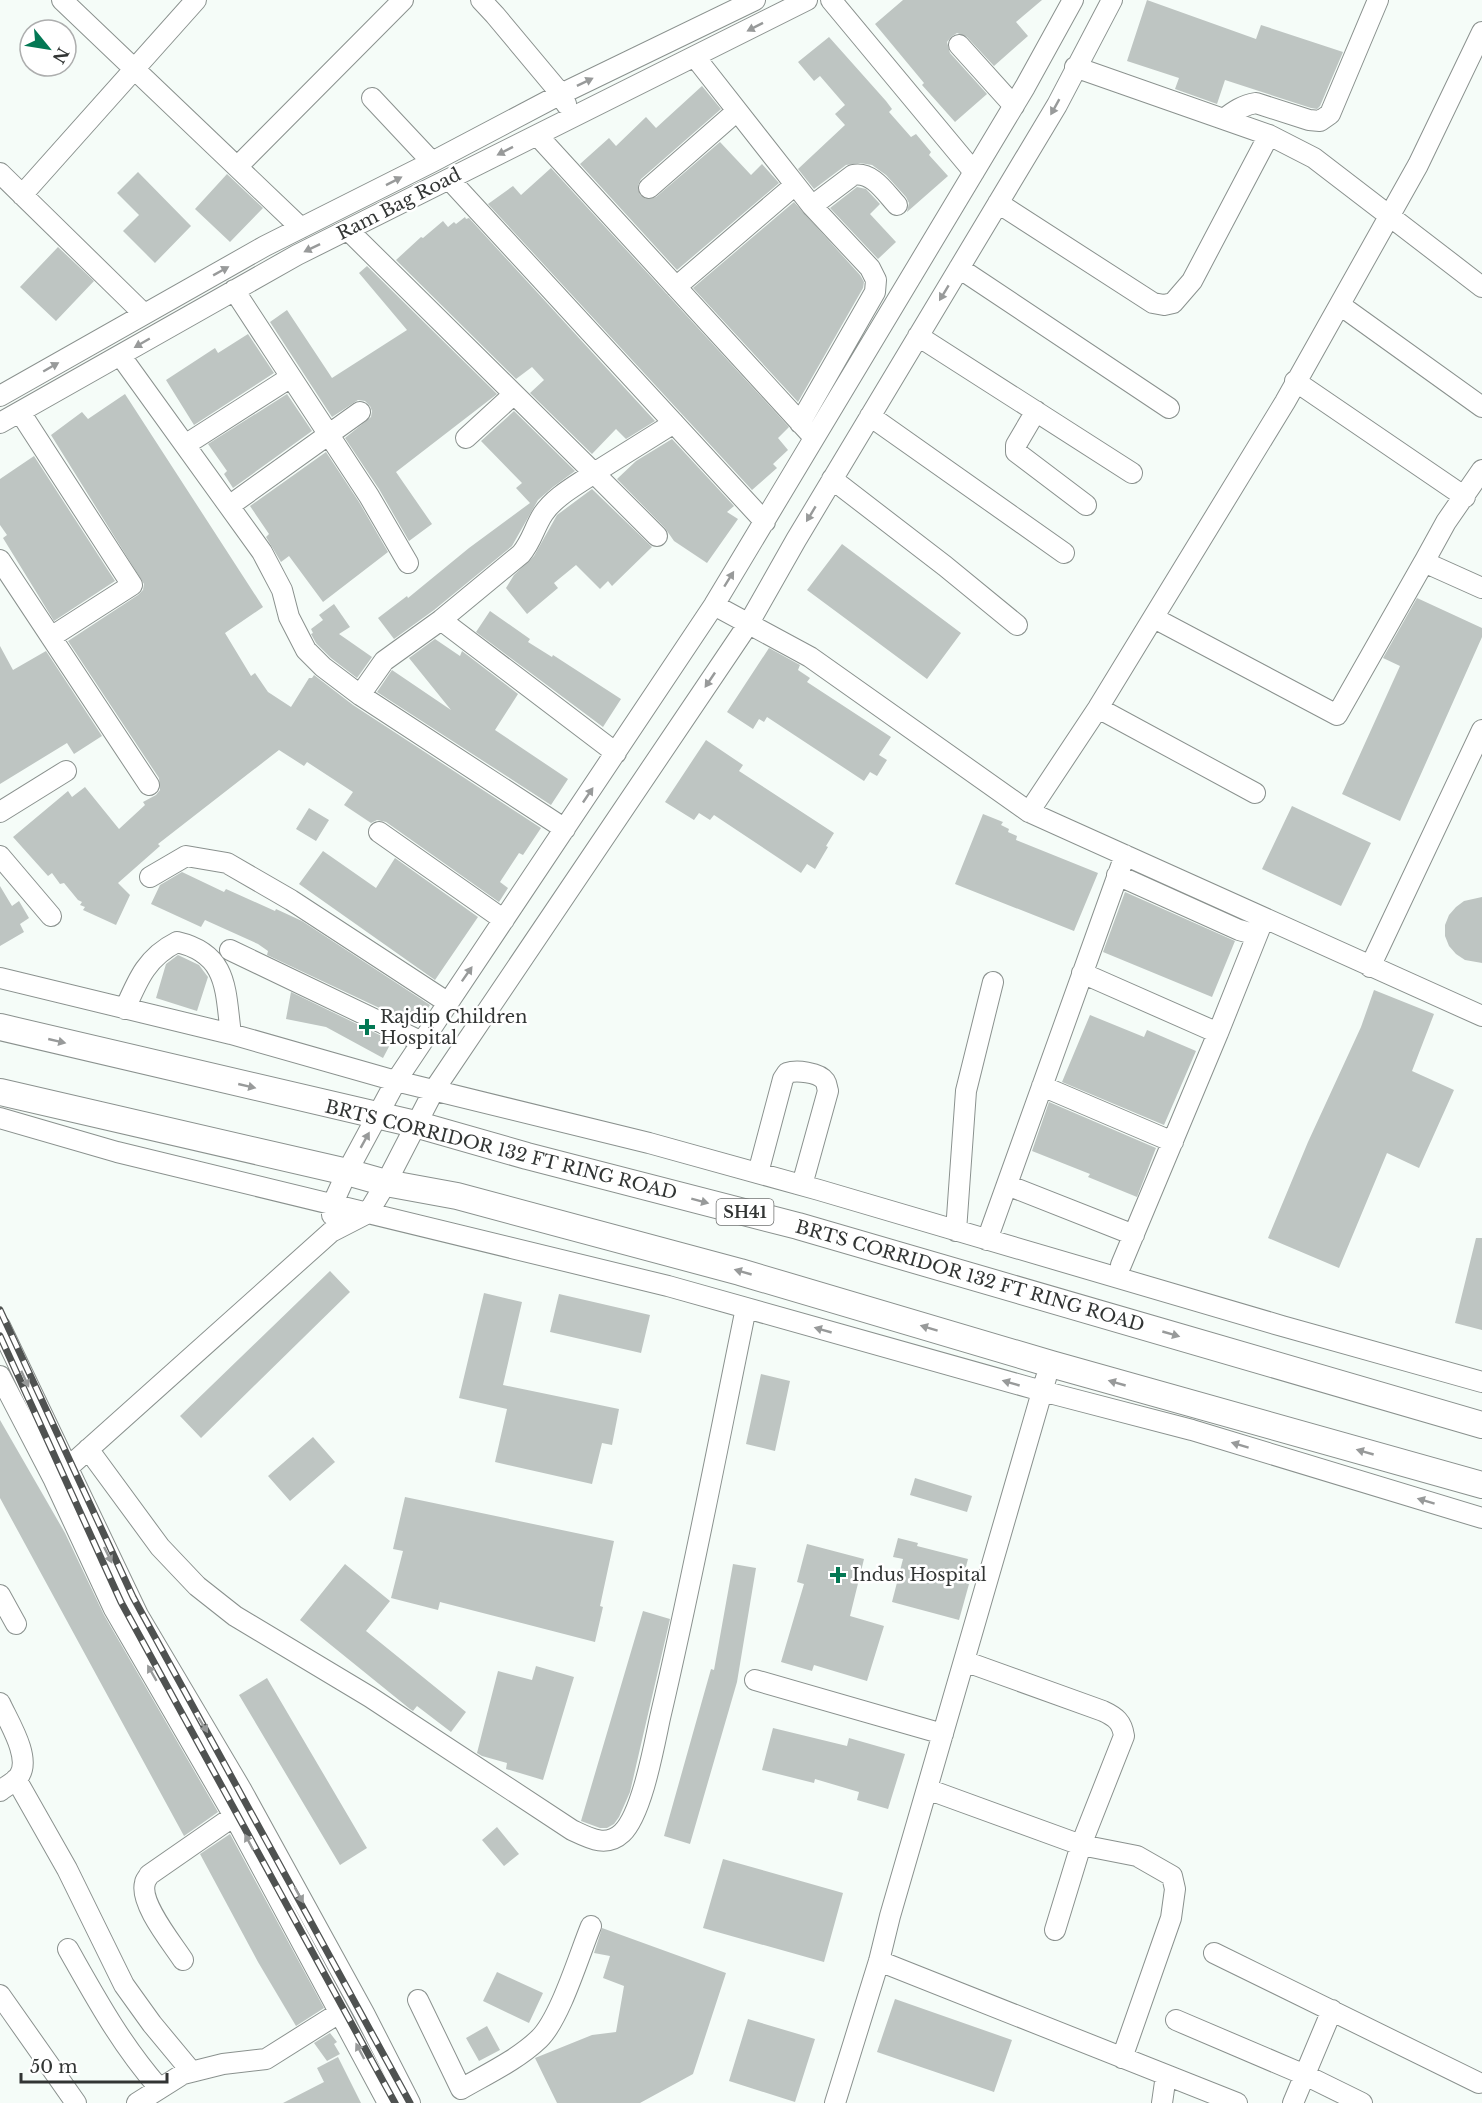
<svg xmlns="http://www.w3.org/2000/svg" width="1482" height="2103" viewBox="0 0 1482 2103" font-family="'Libre Baskerville',serif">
	<rect width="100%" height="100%" fill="#f5fcf8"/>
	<path fill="#bec5c2" d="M903,0H1042L1016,22L1028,36L994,66L967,37L957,33L951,37L947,42L950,53L987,94L955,122L922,85L924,83L875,24Z
		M1147,0L1256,39L1261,25L1343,52L1320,106L1317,109L1311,108L1225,80L1217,104L1175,89L1179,78L1127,61Z
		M829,37L886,101L892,109L889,112L911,137L916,134L931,152L929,155L948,176L907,212L909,203L906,197L886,175L872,165L860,163L846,165L814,189L798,169L845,125L835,114L845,105L820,76L814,81L798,62Z
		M702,86L721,109L641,179L638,185L640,195L646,199L656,197L720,142L751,175L762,164L779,183L677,270L580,164L609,138L616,146L646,117L656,128Z
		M551,168L789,427L778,438L788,450L773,464L777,468L752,490L488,204L513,186L521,195Z
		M138,172L191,226L155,263L123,231L139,215L117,193Z
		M227,174L263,208L230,242L195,209Z
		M857,187L866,189L880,204L870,214L896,242L878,259L830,208Z
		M794,202L860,275L864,282L863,288L798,402L693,288Z
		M465,217L466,219L469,218L655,421L626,439L616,429L592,454L530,393L544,380L532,367L516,379L396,260L421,237L423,238L443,221L448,227L454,222L456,224Z
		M58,247L94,281L56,321L20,287Z
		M367,266L497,394L396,472L432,524L409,541L379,489L345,438L371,417L372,411L370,406L365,401L358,400L332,417L270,322L287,310L332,378L407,330L359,273Z
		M248,334L274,373L194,425L166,380L215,348L218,353Z
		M125,394L263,607L225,633L251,676L255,673L268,692L291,707L309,678H312L314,675L353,705L541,828L523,855L519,853L500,882L508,888L499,902L386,822L377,820L371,823L344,805L353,792L307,762L304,766L279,750L158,844L160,846L118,883L130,895L116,925L83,910L85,907L80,905L82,902L78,900L64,883L60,884L52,873L48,876L13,837L68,791L72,797L85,787L119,829L145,805L143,802L156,795L160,790L159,778L68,641L138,595L143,590L144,584L51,435L82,412L88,419Z
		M287,394L312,431L233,488L224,474L227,471L208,444Z
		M514,411L575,471L553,487L538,500L512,546L434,610L394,639L378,618L407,596L408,598L469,548L530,503L516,488L522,483L481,441Z
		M672,439L734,506L727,512L738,519L707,563L674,541L665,528L617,479L636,461Z
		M326,452L359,502L388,552L323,602L289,556L281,562L266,537L269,534L250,506Z
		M34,456L115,581L54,621L3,538L7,535L0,525V479Z
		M592,489L652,547L612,586L608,581L600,589L576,565L554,583L558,588L527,614L506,588L514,575L534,556L557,515Z
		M842,544L961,633L927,679L807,590Z
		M1417,598L1482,628V637L1400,821L1342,794L1400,666L1383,658Z
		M334,604L350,627L339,634L372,657L357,678L331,658L316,643L311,634L313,633L311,629L323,620L319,615Z
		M490,611L530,639L528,642L552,657L553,655L621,699L603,727L476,632Z
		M435,639L460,656L462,651L518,694L495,730L568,779L551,805L377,692L392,670L451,710L409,658Z
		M0,646L13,670L46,651L102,736L74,754L67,743L0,784Z
		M769,648L800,665L798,670L810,678L807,682L891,737L879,755L887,760L877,776L870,772L864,781L767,717L764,722L759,719L753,729L727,712Z
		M706,740L743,765L739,771L834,833L826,846L828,847L815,869L807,864L801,873L714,815L710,820L699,813L694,820L665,802Z
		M1292,806L1371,843L1341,906L1262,869Z
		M309,808L329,820L316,841L296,829Z
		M983,814L1003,822L1001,825L1009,829L1008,832L1017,836L1016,840L1098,873L1074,931L955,884Z
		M323,851L376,888L395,858L478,917L435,980L299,884Z
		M182,872L224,892L226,889L275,911L276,909L302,921L430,1005L417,1025L408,1019L407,1021L267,955L268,951L258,944L205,920L201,927L151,904L160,885Z
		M0,886L12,906L19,901L29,918L20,924L24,932L0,946Z
		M1125,892L1235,941L1212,997L1103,952Z
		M1482,897V963L1465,960L1456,954L1449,946L1445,936V925L1449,915L1456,907L1464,901Z
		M178,955L199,965L208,977L197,1011L156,998L166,964Z
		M1374,990L1434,1014L1412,1071L1454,1090L1419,1168L1387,1153L1339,1268L1268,1238L1308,1142L1361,1027Z
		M291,992L392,1041L383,1058L326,1027L286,1019Z
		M1090,1015L1144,1037L1147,1030L1196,1051L1164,1125L1062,1082Z
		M1049,1102L1156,1148L1137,1197L1088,1177L1090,1174L1032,1151Z
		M1476,1238H1482V1330L1455,1323Z
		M330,1271L350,1292L201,1438L180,1416Z
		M484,1293L522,1302L503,1385L619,1409L612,1445L602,1443L592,1484L495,1462L507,1409L459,1398Z
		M559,1294L650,1315L641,1353L550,1332Z
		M761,1374L790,1381L775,1451L746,1444Z
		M0,1420L65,1533L104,1615L218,1812L184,1836L0,1498Z
		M313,1437L335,1462L290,1501L268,1476Z
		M915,1478L972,1496L967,1512L910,1495Z
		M405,1497L614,1541L600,1606L603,1607L595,1642L440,1602L438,1610L391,1598L403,1551L393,1549Z
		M898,1538L918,1543L917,1546L968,1559L962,1582L969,1584L959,1620L892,1602L903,1559L893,1557Z
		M807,1544L864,1559L850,1616L884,1626L867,1681L814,1665L812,1671L781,1662L804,1584L797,1582Z
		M345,1564L390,1601L366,1631L466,1712L451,1732L417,1706L413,1711L410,1709L300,1620Z
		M733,1564L756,1568L737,1682L690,1844L664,1836L711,1669L714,1670Z
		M643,1611L670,1619L630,1792L619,1817L614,1824L607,1828H600L581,1821Z
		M536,1666L574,1677L543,1780L506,1769L507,1763L482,1756L477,1753L498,1671L532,1680Z
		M267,1678L367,1848L340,1865L239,1695Z
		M773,1728L847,1746L849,1738L905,1754L888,1809L857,1800L859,1792L815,1779L814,1783L762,1770Z
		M497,1827L519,1854L504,1866L482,1840Z
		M230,1834L324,2008L296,2026L258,1962L200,1854Z
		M723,1859L843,1893L824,1962L703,1928Z
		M602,1928L726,1973L693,2074L640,2103H557L535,2058L592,2035L616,2032L624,1986L603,1978L610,1956L594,1953Z
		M497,1972L543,1993L529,2023L483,2001Z
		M895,1999L1012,2040L994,2092L877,2052Z
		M748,2019L815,2039L795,2102L729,2081Z
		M487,2026L500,2050L479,2061L466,2038Z
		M330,2033L337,2042L334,2044L340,2054L327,2061L314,2043Z
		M338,2057L361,2103H283L324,2082L317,2068Z"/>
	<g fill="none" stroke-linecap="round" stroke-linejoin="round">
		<g stroke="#8a918e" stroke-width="22">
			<path id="minor" d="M62,0L301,228
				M481,0L495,15L561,94L566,104
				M831,0L974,172
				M1482,32L1418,165L1285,402L1098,708L1029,812L1482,1016
				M959,45L1014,106
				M695,57L812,206L870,268L876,280L875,292L800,423
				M1075,67L1269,135L1314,158L1482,287
				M372,98L432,162
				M1224,119C1234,111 1243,105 1256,103L1309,120L1320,121L1330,114L1378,0
				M537,135L809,432
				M237,167L403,0
				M0,173L144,314
				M449,179L765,522
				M649,188L737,111
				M22,195L196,0
				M998,203L1153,303L1164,305L1173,303L1192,281L1269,135
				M812,206L853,175C872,171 885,192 897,205
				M348,230L594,473L674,423
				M959,268L1169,408
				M676,287L795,185
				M234,290L369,496L408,563
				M1340,305L1482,407
				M918,336L1132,473
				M120,355L262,552L282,590L289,617L306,650L323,667L360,695L565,829
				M1295,381L1465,497
				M0,396L265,246L432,162L561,94L755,0
				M1036,411L1016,445V452L1086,505
				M20,412L132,585L51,637
				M870,416L1064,553
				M0,423L297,255L807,0
				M466,438L514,394
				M185,445L291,377
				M1482,470L1446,522L1424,562L1482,588
				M832,479L945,566L1017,625
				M229,506L360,412
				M0,560L149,785
				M714,605L810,657L1029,812
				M1154,618L1337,715L1424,562
				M441,620L616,753
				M360,695L384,661L441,620L521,554C532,541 534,528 543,514C555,496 577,485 594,473L657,536
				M1098,708L1255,793
				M0,812L66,771
				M379,832L504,920
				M0,856L51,916
				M1117,875L1239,930L1257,935
				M150,877L186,856L227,863L291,900L447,1002
				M230,950L422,1042
				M1370,967L1482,730
				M1082,973L1218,1033L1264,918
				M0,978L231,1034L396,1081L649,1143L819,1190L1282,1326L1482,1382
				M125,1009C138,979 147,957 177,942C229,954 225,991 231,1034
				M1042,1086L1173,1142
				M0,1118L117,1152L668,1286L1042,1391L1192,1430L1482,1518
				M758,1173L783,1079L787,1073C796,1070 819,1072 825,1081C827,1084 827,1088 828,1091L802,1185
				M1007,1185L1134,1235
				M332,1215L333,1203L347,1172L396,1081L714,605L1025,87L1073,0
				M956,1231L966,1091L993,982
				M987,1240L1125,855
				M1121,1265L1218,1033
				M0,1326L138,1615L241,1789L364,2013L410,2103
				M0,1376L54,1480L114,1609L234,1816L388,2103
				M88,1449L160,1547L197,1586L235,1616L370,1697L572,1830C589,1838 606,1848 622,1833C642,1814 654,1746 660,1718C692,1582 718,1444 746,1308
				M54,1480L331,1232L368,1213L386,1183L434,1090L749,623L796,540L1057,105L1112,0
				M0,1595L16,1624
				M964,1661L1103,1711C1116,1717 1122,1722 1124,1736L1081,1845L1055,1930
				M755,1680L943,1734
				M0,1703C8,1721 32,1758 19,1776C15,1782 6,1786 0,1791
				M16,1779L67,1869L124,1985L152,2024L191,2071
				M927,1789L1081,1845L1137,1856L1172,1876L1175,1889L1171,1918L1122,2058
				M68,1949C97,2000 120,2043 159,2088
				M1214,1953L1479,2083
				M183,1960C172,1943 139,1903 145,1883C145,1880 148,1878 149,1875L234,1816
				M879,1961L1237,2103
				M0,1995L76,2103
				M418,2000L461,2089C487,2074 517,2060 539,2039C560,2019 579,1955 591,1926
				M1176,2020L1305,2075L1362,2103
				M137,2103L183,2074L223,2064L266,2059L339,2013
				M835,2103L879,1961L890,1916L1046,1378
				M1162,2103L1166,2075
				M1293,2103L1332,2010"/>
		</g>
		<g stroke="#8a918e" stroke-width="28">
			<path id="major" d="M0,1027L415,1124L527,1156L798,1226L1482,1425
				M0,1092L347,1172L386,1183L457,1196L740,1272L1051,1364L1482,1485"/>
		</g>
		<use href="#minor" stroke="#fff" stroke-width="20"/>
		<use href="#major" stroke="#fff" stroke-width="26"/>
		<g stroke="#4f5251" stroke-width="7">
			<path id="rail" d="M0,1310L133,1597L410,2103
				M0,1336L121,1602L395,2103"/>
		</g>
		<use href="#rail" stroke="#fff" stroke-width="4.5" stroke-dasharray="14" stroke-linecap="butt"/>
	</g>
	<defs><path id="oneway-solid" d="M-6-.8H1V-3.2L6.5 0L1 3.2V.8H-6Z" transform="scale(1.5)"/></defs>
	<g fill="#989a9a">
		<use href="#oneway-solid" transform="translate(755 27) rotate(153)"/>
		<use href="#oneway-solid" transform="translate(585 82) rotate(-26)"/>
		<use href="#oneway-solid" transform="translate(1055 107) rotate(119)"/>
		<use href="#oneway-solid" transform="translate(505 151) rotate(153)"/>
		<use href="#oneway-solid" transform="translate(394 181) rotate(-27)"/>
		<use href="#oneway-solid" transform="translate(312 248) rotate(154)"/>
		<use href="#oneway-solid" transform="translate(221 271) rotate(-29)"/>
		<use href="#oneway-solid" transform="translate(944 293) rotate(121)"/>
		<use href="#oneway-solid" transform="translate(142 343) rotate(150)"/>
		<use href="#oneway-solid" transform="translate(51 367) rotate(-30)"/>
		<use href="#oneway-solid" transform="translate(811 514) rotate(121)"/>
		<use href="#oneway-solid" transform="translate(729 579) rotate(-58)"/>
		<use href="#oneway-solid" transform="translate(710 680) rotate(124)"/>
		<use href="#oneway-solid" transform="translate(588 795) rotate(-56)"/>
		<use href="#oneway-solid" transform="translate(467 974) rotate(-55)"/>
		<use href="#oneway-solid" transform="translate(57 1041) rotate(13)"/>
		<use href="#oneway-solid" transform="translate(247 1086) rotate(13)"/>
		<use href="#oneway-solid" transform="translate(365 1140) rotate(-61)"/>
		<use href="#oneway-solid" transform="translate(700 1201) rotate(15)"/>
		<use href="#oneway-solid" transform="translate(743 1272) rotate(-164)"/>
		<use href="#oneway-solid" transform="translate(929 1328) rotate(-163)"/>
		<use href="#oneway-solid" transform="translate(823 1330) rotate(-164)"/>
		<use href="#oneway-solid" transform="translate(1171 1334) rotate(16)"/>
		<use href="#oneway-solid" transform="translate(25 1379) rotate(65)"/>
		<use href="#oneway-solid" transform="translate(1011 1383) rotate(-164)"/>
		<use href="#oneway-solid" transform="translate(1117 1383) rotate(-164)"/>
		<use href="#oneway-solid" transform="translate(1240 1445) rotate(-163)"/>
		<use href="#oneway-solid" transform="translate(1365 1452) rotate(-164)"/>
		<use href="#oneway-solid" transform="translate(1426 1501) rotate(-163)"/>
		<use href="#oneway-solid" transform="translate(108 1555) rotate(64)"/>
		<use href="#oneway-solid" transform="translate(152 1673) rotate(-120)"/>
		<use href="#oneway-solid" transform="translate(203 1725) rotate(59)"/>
		<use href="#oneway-solid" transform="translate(249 1842) rotate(-118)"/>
		<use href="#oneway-solid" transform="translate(299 1895) rotate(61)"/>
		<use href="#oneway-solid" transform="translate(360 2051) rotate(-118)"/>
	</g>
	<g fill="#037854" stroke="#fff" stroke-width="2">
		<path d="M364 1018h6v6h6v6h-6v6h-6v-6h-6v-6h6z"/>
		<path d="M835 1566h6v6h6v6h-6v6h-6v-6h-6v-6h6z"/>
	</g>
	<g text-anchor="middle" stroke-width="5" stroke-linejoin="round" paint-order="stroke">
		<rect fill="#fff" stroke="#707271" stroke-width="1.5" x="716.5" y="1199" width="57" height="26" rx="4.5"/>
		<g font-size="16" font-weight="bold" fill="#323534">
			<text x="745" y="1218">SH41</text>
		</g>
		<g font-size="18" fill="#323534" stroke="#fff">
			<text transform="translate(399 204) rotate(-27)" y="6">Ram Bag Road</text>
			<text transform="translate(501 1150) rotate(14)" y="6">BRTS CORRIDOR 132 FT RING ROAD</text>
			<text transform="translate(970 1276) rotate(16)" y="6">BRTS CORRIDOR 132 FT RING ROAD</text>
		</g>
		<g font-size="18" fill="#323534" stroke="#fff" text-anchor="start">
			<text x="380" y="1023">Rajdip Children<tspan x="380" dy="21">Hospital</tspan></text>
			<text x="852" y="1581">Indus Hospital</text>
		</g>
	</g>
	<g transform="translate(48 48) rotate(120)"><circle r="28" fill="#ffffff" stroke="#adaeae" stroke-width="1.5"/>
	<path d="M0-4.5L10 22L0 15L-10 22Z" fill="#037854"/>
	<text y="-9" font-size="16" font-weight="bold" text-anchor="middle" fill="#323534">N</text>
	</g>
	<path d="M21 2073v9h146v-9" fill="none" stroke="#323534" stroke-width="3"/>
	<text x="30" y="2073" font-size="18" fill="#323534" stroke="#ffffff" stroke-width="4.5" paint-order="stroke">50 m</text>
</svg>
